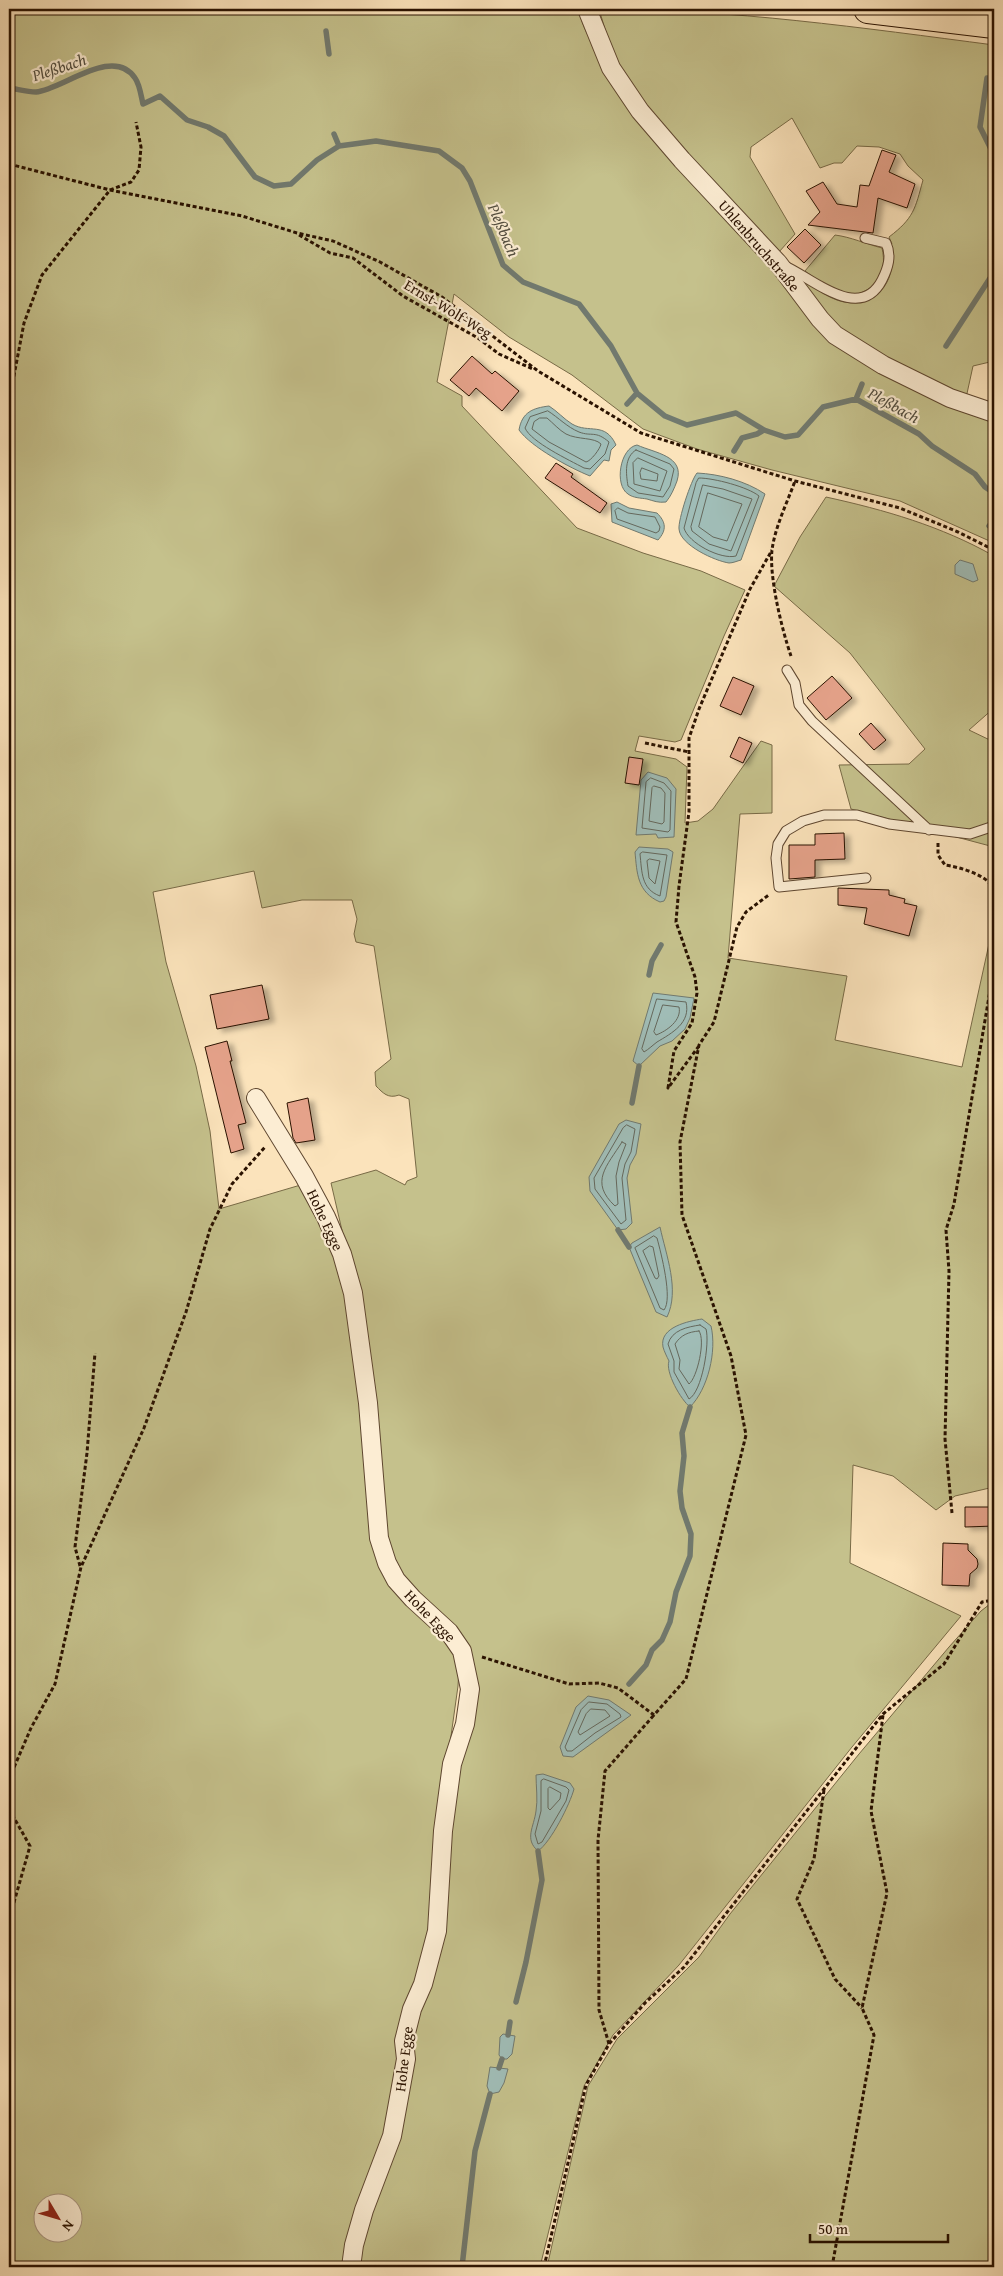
<svg xmlns="http://www.w3.org/2000/svg" width="1003" height="2276" viewBox="0 0 1003 2276" font-family="'Gentium Book Plus',serif">
	<defs>
		<filter id="shadow"><feDropShadow dx="5.5" dy="3" stdDeviation="2.5" flood-color="#0004"/></filter>
	</defs>
	<rect width="100%" height="100%" fill="#fbe3bb"/>
	<filter id="stains"><feTurbulence type="fractalNoise" baseFrequency=".004" numOctaves="4"/><feColorMatrix values="0 0 0 0 .2 0 0 0 0 .09 0 0 0 0 .02 0 0 0 .5 -.17"/></filter>
	<radialGradient id="worn" r=".72"><stop offset=".6" stop-color="#630" stop-opacity="0"/><stop offset="1" stop-color="#630" stop-opacity=".3"/></radialGradient>
	<path fill="#c5c18c" stroke="#786a46" fill-rule="evenodd" d="M9,9H579C581,25 590,39 598,53C644,134 712,199 773,267C798,294 817,327 847,349C890,380 944,399 994,418V543L900,501L772,470L697,449L643,429L572,375L509,337L454,294L437,382L462,396V406L577,528L643,553L701,571L745,590L724,636L681,740L675,742L639,736L635,751L676,759L687,767L685,823L698,821L713,809L761,741L772,745V813L740,814L728,958L847,976L835,1040L962,1067L994,921V1487L955,1496L936,1510L893,1476L853,1465L850,1563L961,1616L852,1747L679,1965L613,2035L584,2086L540,2267H358L365,2228L372,2202L398,2128L409,2060L407,2040L415,2009L426,1984L441,1931L453,1795L474,1709L475,1671L463,1646L452,1629L400,1579L392,1563L384,1538L368,1354L357,1295L331,1183L376,1170L405,1185L407,1181L417,1177L409,1099L399,1095C388,1099 383,1093 376,1086L375,1072L391,1059L374,946L356,942L354,934L357,919L352,900H302L262,908L254,871L153,892L166,962L196,1066L210,1131L219,1209L304,1184L328,1229L350,1295L358,1343L371,1508L376,1549L386,1574L399,1591L435,1625L455,1649L459,1668L458,1686L438,1829L434,1929L420,1983L409,2003L400,2042L403,2060L391,2123L380,2157L360,2207L347,2267H9ZM42,2204H72V2234H42Z
		M599,9C731,9 863,28 994,45V361L973,366L966,398L858,347L806,294L801,277C813,286 828,299 844,302C879,309 899,276 890,245L892,244L889,237C914,218 915,209 923,180L908,166L900,154L879,147L857,146L842,163H834L820,168L792,118L751,147L750,157L795,234L779,252L766,244L636,97L612,53Z
		M835,235C851,237 866,244 882,248C888,274 876,291 850,296L819,281L805,271Z
		M826,497C885,510 941,526 994,556V708L969,730L994,742V847L851,809L839,765L909,764L925,749L850,653L774,586L800,537Z
		M990,1604H994V2267H547L588,2086L617,2039L699,1957L730,1914L859,1754L949,1647L981,1611Z"/>
	<path fill="#a0bdb7" stroke="#71796e" d="M549,406C557,411 564,419 572,424C589,434 605,421 616,445L611,450L609,461L604,460L590,476C570,468 531,447 519,430C522,412 533,408 549,406Z
		M637,445C655,453 685,456 677,481C674,489 671,496 666,502C658,503 654,501 647,499C641,498 633,498 628,494C614,485 620,448 637,445Z
		M697,473C719,474 746,481 765,494L741,560C737,561 733,563 729,563C715,561 680,545 679,529C678,520 691,480 697,473Z
		M617,502L629,508L657,513C666,522 667,530 658,540L612,522L611,504Z
		M960,560L973,564L978,580L973,582L955,574V565Z
		M648,772L667,778L676,789L674,837L658,838L656,834L636,835L641,780Z
		M639,847L668,849L673,852L666,897L664,901L660,902C637,892 637,873 635,852Z
		M653,993L694,998L690,1018L685,1029L672,1041L660,1046L639,1066L633,1061Z
		M626,1120L641,1124L636,1154L630,1165L627,1178L632,1223L626,1229L618,1230L590,1191L589,1177L619,1124Z
		M660,1227C666,1255 680,1290 667,1317L656,1312L629,1247L632,1243Z
		M702,1319L711,1326C717,1351 708,1389 690,1407C681,1400 665,1372 669,1361C667,1357 664,1351 663,1347C659,1327 689,1321 702,1319Z
		M588,1696L609,1700L631,1715L573,1757L563,1756L560,1747L576,1707Z
		M543,1774L570,1783L574,1789C570,1804 551,1842 538,1851C524,1839 534,1827 536,1811C538,1800 536,1786 536,1775Z
		M503,2034L515,2036L512,2054L507,2059H502L499,2055L500,2037Z
		M490,2067L508,2069L504,2083L499,2092L490,2094L487,2086Z"/>
	<g fill="none" stroke-linecap="round" stroke-linejoin="round">
		<path stroke="#65685c" stroke-width="1" d="M548,411C559,418 567,427 579,432C592,437 595,430 609,442L605,454L590,469L584,468C569,460 531,442 525,428L530,417Z
			M540,418H547C553,423 559,430 566,434C578,440 594,437 601,444C600,449 591,461 586,462L549,442L532,429L534,422Z
			M636,450L670,464L674,469L670,486L663,497L638,493L628,486C626,474 624,457 636,450Z
			M638,458L667,471L660,491L634,484L633,463Z
			M642,468L658,474L657,481L641,479L640,473Z
			M699,478C714,478 748,487 759,496L736,556C721,560 688,543 684,528L696,483Z
			M703,485L723,489L752,499L731,551L709,544L692,531L691,527Z
			M708,493L742,504L727,541L713,537L699,527Z
			M618,508L628,513L655,517L660,527L659,531L656,533L617,519L615,511Z
			M651,778L664,783L671,791L670,830L668,832L642,828L646,782Z
			M654,786L661,788L665,793L664,822L662,824L649,821L652,788Z
			M643,852L667,855L660,896C641,889 642,872 640,854Z
			M650,859L660,861L655,884L649,878L647,861Z
			M657,999L686,1002C691,1023 672,1033 657,1042C653,1045 649,1049 644,1052L642,1049Z
			M663,1005L679,1007C682,1020 667,1031 656,1035L654,1032Z
			M627,1125L635,1129L631,1152L625,1164L622,1178L626,1220L621,1224L595,1189L594,1178L623,1128Z
			M622,1142L626,1144L619,1162L616,1176L618,1204L615,1206C589,1182 607,1166 622,1142Z
			M654,1236L657,1238C661,1253 673,1299 664,1310L660,1308L635,1248Z
			M650,1246L653,1247L659,1276L657,1279L655,1278L643,1251Z
			M700,1325L706,1329C710,1343 702,1392 689,1399L674,1372V1361L668,1344C672,1330 687,1327 700,1325Z
			M699,1331C706,1340 697,1378 689,1384L679,1369L680,1360L675,1344C681,1335 688,1332 699,1331Z
			M589,1702L607,1704L620,1714L621,1717L595,1733L572,1751H567L565,1747L581,1710Z
			M591,1709L605,1710L610,1716L580,1735L578,1732L586,1714Z
			M544,1779L566,1787L569,1790L566,1801L542,1842L538,1844L535,1834L541,1811V1781Z
			M550,1787L561,1793L560,1799L550,1810L548,1808V1789Z"/>
		<path stroke="#71796e" stroke-width="5.5" d="M326,31L329,54
			M987,78L980,127L994,155
			M9,88C17,89 27,92 36,92C62,90 113,45 135,78C140,85 141,96 143,104L160,96L187,120L208,127L224,136L255,177L274,186L291,184L317,160L339,146L376,141L439,151L462,168L470,181L503,265L523,282L579,304L611,346L637,393L665,416L687,425L736,413L764,430L785,437L798,435L823,407L856,399L919,434L932,446L975,474L985,487L994,493
			M334,134L339,146
			M946,346L994,272
			M856,399L862,384
			M627,404L637,393
			M734,451L742,438L757,434L764,430
			M989,526L994,520
			M649,975L652,961L661,945
			M632,1103L639,1066
			M618,1230L629,1247
			M629,1684L646,1665L652,1650L662,1640L670,1622L676,1592L690,1556L691,1534L682,1508L680,1491L684,1456L682,1433L690,1407
			M516,2002L526,1962L542,1880L538,1851
			M508,2035L510,2022
			M499,2068L502,2059
			M462,2267L475,2151L490,2094"/>
	</g>
	<path fill="#e5a28a" stroke="#2a1200" filter="url(#shadow)" d="M882,150L896,155L889,172L915,184L907,208L878,198L873,233L808,225L820,212L806,191L823,182L837,204L857,207L860,185L869,186Z
		M805,229L821,245L804,263L787,247Z
		M472,356L492,374L495,371L519,391L502,411L476,388L469,396L450,380Z
		M556,463L573,474L571,477L607,503L600,513L545,478Z
		M832,676L852,698L826,720L807,698Z
		M733,677L754,686L741,715L720,706Z
		M871,723L886,740L874,750L859,734Z
		M739,737L752,743L743,763L730,757Z
		M629,757L643,759L639,785L625,783Z
		M844,833L845,859L815,860V877L789,879V845H815V834Z
		M838,888L889,890V895L905,899L904,903L917,906L909,936L864,924L867,908L838,905Z
		M262,985L269,1019L217,1029L210,995Z
		M227,1041L232,1061H230L246,1123L238,1125L244,1149L231,1153L205,1047Z
		M308,1098L315,1140L296,1143L293,1138L287,1103Z
		M965,1507H994V1526L965,1527Z
		M943,1543L968,1544V1550L977,1559L978,1564L977,1568L970,1574L969,1586L942,1585Z"/>
	<g fill="none" stroke-linecap="round" stroke-linejoin="round">
		<g stroke="#5e462f" stroke-width="11">
			<path id="service" d="M785,266C812,278 860,323 882,280C888,268 892,256 886,243L865,238
				M787,670L795,683L799,705L812,721L929,830
				M866,878L779,887L776,858L778,844L786,831L803,821L824,815H857L889,824L970,834L994,826"/>
		</g>
		<g stroke="#5e462f" stroke-width="20">
			<path id="minor" d="M587,9L611,68L640,111L682,160L778,263L820,319L835,335L883,365L950,398L994,413
				M256,1098L304,1176L326,1217L342,1254L353,1293L368,1403L379,1538L387,1563L396,1580L413,1599L449,1632L462,1651L470,1689L465,1724L452,1764L443,1831L437,1931L423,1984L412,2009L404,2041L406,2059L392,2136L364,2210L354,2245L351,2267"/>
		</g>
		<g stroke="#2a1200" stroke-width="30">
			<path id="motorway" d="M868,9L994,24"/>
		</g>
		<path stroke="#2a1200" stroke-width="3" stroke-dasharray="4 2.5" stroke-linecap="butt" d="M9,164L110,190L242,216L297,233L333,241L380,262L442,297L538,371L641,433L795,481L900,508L958,532L994,550
			M299,235L330,253L353,258L403,296L478,338L499,354L533,369
			M9,402L24,323L42,275L110,190L131,182L139,170L141,147L136,122
			M791,656C782,630 769,577 772,550C775,527 787,503 795,481
			M645,743L689,752
			M938,843V855L945,865C959,867 989,875 994,890
			M699,1046L668,1088L674,1051L692,1023L697,993L695,977L676,922L679,886L689,812V738L699,709L750,589L772,550
			M952,1513L945,1439L949,1271L946,1230L954,1204L994,967
			M80,1566L75,1547L87,1453L95,1353
			M482,1657L569,1684L599,1683L618,1688L654,1715L686,1679L746,1435L731,1356L682,1215L680,1142L699,1045L714,1022L737,927L746,912L770,894
			M9,1779L31,1728L55,1684L81,1567L144,1428L186,1312L210,1229L232,1184L266,1146
			M824,1790L814,1859L797,1899L835,1979L862,2008
			M9,1809L30,1846L9,1920
			M609,2044L599,2010L598,1840L605,1771L654,1715
			M544,2267L586,2085L609,2044L645,2003L684,1967L883,1714L944,1664L982,1602L994,1600
			M832,2267L874,2035L862,2008L887,1893L871,1811L883,1715"/>
		<use href="#service" stroke="#fcedd3" stroke-width="9"/>
		<use href="#minor" stroke="#fcedd3" stroke-width="18"/>
		<use href="#motorway" stroke="#fbe3bb" stroke-width="28"/>
	</g>
	<g text-anchor="middle" stroke-width="4.5" stroke-linejoin="round" paint-order="stroke">
		<g font-size="15" fill="#2a1200" stroke="#fcedd3">
			<text transform="translate(759 246) rotate(49)" y="5">Uhlenbruchstraße</text>
			<text transform="translate(448 309) rotate(31)" y="5">Ernst-Wolf-Weg</text>
			<text transform="translate(325 1220) rotate(65)" y="5">Hohe Egge</text>
			<text transform="translate(430 1616) rotate(46)" y="5">Hohe Egge</text>
			<text transform="translate(404 2059) rotate(-83)" y="5">Hohe Egge</text>
		</g>
		<g font-size="16" font-style="italic" fill="#534e40" stroke="#fcedd3">
			<text transform="translate(59 67) rotate(-18)" y="6">Pleßbach</text>
			<text transform="translate(504 230) rotate(67)" y="6">Pleßbach</text>
			<text transform="translate(894 405) rotate(29)" y="6">Pleßbach</text>
		</g>
	</g>
	<rect width="1003" height="2276" fill="none" stroke="#fbe3bb" stroke-width="30"/>
	<rect x="10" y="10" width="983" height="2256" fill="none" stroke="#2a1200" stroke-width="2.5"/>
	<rect x="15" y="15" width="973" height="2246" fill="none" stroke="#2a1200"/>
	<g transform="translate(58 2218) rotate(128)"><circle r="24" fill="#fcedd3" stroke="#a8957f"/>
	<path d="M0-4L9 19L0 12L-9 19Z" fill="#8f2418"/>
	<text y="-8" font-size="14" font-weight="bold" text-anchor="middle" fill="#2a1200">N</text>
	</g>
	<path d="M810 2234v8h138v-8" fill="none" stroke="#2a1200" stroke-width="2.5"/>
	<text x="818" y="2234" font-size="15" fill="#2a1200" stroke="#fcedd3" stroke-width="4" paint-order="stroke">50 m</text>
	<rect width="100%" height="100%" filter="url(#stains)"/>
	<rect width="100%" height="100%" fill="url(#worn)"/>
</svg>
